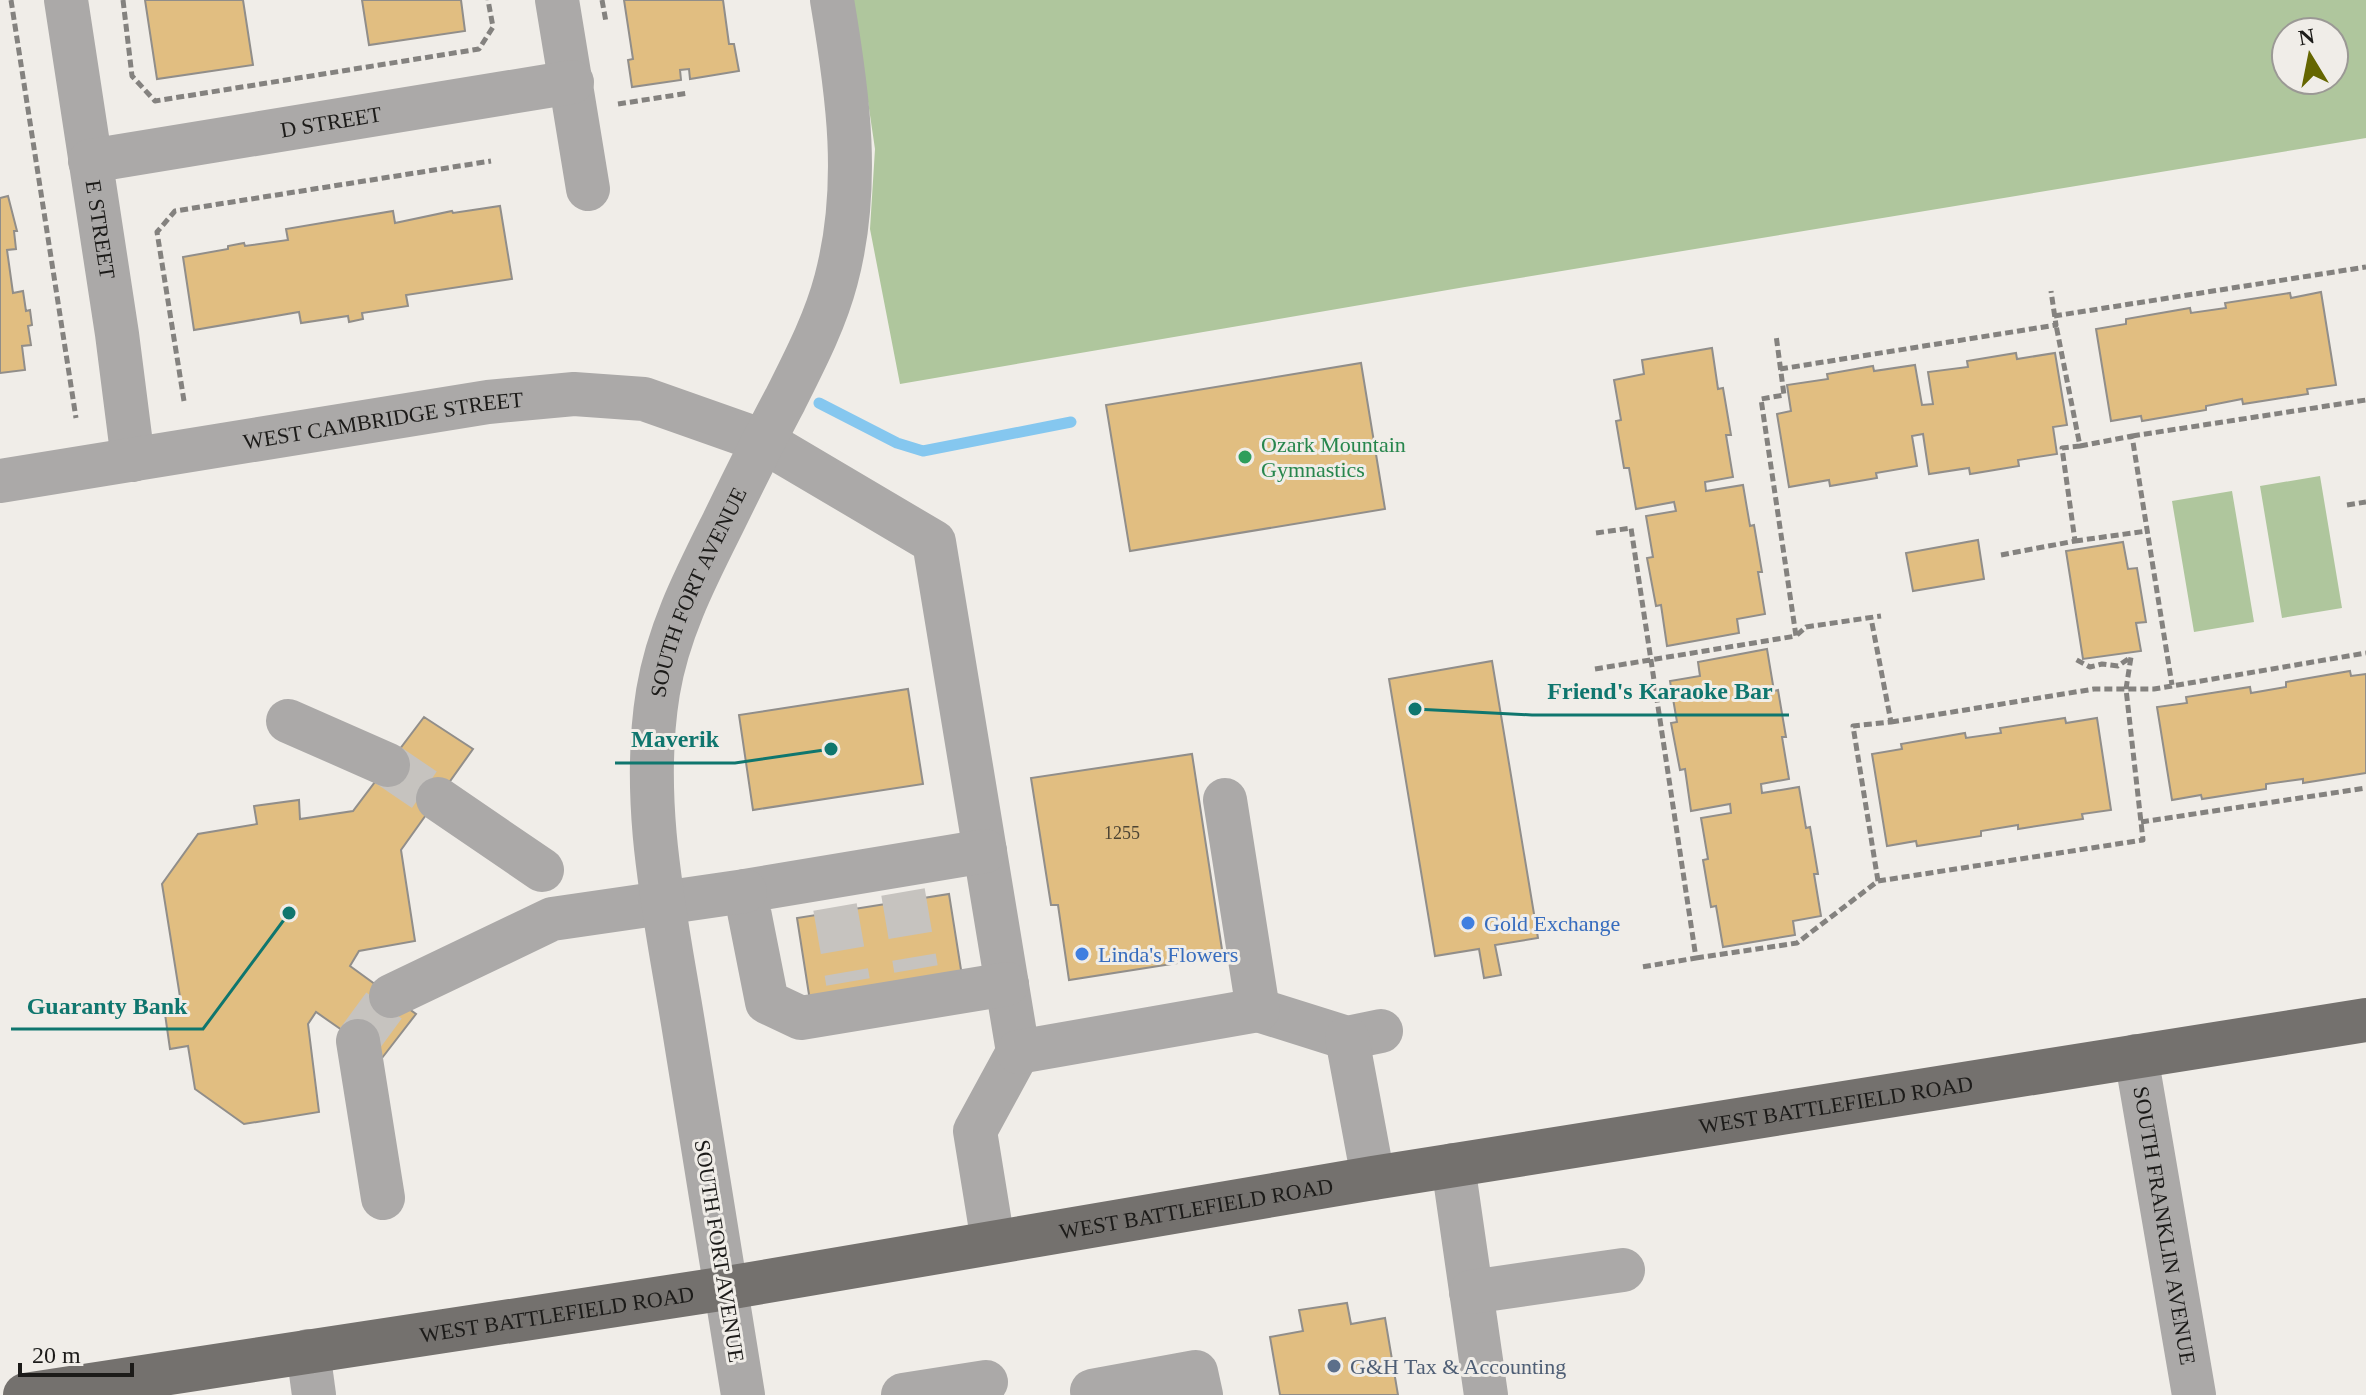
<svg xmlns="http://www.w3.org/2000/svg" width="2366" height="1395" viewBox="0 0 2366 1395" font-family="'Times New Roman',serif">
	<rect width="100%" height="100%" fill="#f0ede8"/>
	<path fill="#afc69d" fill-rule="evenodd" d="M853,0H2366V138L1465,287L900,384L870,229L875,149ZM2286,32H2334V80H2286Z
		M2320,476L2342,608L2282,618L2260,486Z
		M2232,491L2254,622L2194,632L2172,501Z"/>
	<g fill="none" stroke-linecap="round" stroke-linejoin="round">
		<path stroke="#85c7ef" stroke-width="11" d="M819,403L897,443L923,451L1071,422"/>
	</g>
	<path fill="#e1be81" stroke="#918e8a" stroke-width="2" d="M145,0H243L253,65L157,79Z
		M362,0H461L465,31L369,45Z
		M624,0H723L729,44H734L739,71L690,79L689,69L680,70L681,80L632,87L628,60L633,59Z
		M8,196L17,231H14L16,249L7,250L13,293L23,291L26,311L30,310L32,325L28,326L31,345L22,346L25,370L0,373V198Z
		M500,206L512,279L406,295L408,306L362,313L363,319L349,322L348,316L301,323L299,312L194,330L183,257L228,249V246L244,243L245,246L288,240L286,229L393,211L395,223L452,211L453,213Z
		M2321,292L2336,385L2307,389L2308,394L2243,404L2242,399L2206,406V410L2142,421L2141,416L2111,421L2096,329L2126,324V319L2190,308L2191,313L2226,308L2225,303L2290,293L2291,298Z
		M1712,348L1718,389L1723,388L1731,435H1726L1733,477L1705,482L1706,491L1743,485L1750,526L1754,525L1762,572H1758L1765,614L1737,619L1739,633L1667,646L1661,605L1656,606L1647,558L1653,557L1646,516L1676,511L1674,502L1636,509L1629,468H1624L1616,421L1621,420L1614,380L1644,374L1642,360Z
		M2016,353L2017,359L2055,353L2067,425L2053,427L2057,454L2018,460L2019,466L1970,474L1969,468L1929,474L1923,434L1912,436L1917,466L1876,473L1877,478L1830,486L1829,480L1789,487L1777,414L1791,411L1787,385L1828,379L1827,374L1873,366L1874,371L1915,365L1922,405L1933,404L1928,372L1968,367L1967,361Z
		M1361,363L1385,509L1130,551L1106,405Z
		M1978,540L1984,579L1913,591L1906,553Z
		M2123,542L2128,569L2137,568L2146,622L2136,623L2141,651L2083,659L2066,551Z
		M1767,649L1774,691L1778,690L1786,737H1782L1789,779L1761,784L1762,793L1799,787L1806,828L1810,827L1818,874H1814L1821,916L1793,921L1795,935L1723,947L1716,906L1711,907L1703,860L1708,859L1701,818L1731,813L1730,804L1691,811L1685,769L1680,770L1671,723L1677,722L1670,681L1700,676L1698,662Z
		M1492,661L1538,938L1495,945L1501,975L1484,978L1479,949L1435,956L1389,679Z
		M2350,671L2351,676L2366,674V773L2303,783V779L2266,784V789L2202,799L2201,795L2172,800L2157,707L2187,703L2186,697L2250,687L2251,693L2286,687V682Z
		M908,689L923,784L753,810L739,715Z
		M424,717L473,749L401,850L415,941L359,951L350,966L416,1014L382,1058L316,1012L308,1024L319,1112L244,1124L195,1089L188,1046L170,1049L164,1007L181,1003L162,884L198,834L257,824L254,806L299,800L300,819L353,811Z
		M2065,718L2066,723L2097,718L2111,810L2082,814L2083,819L2018,829V825L1981,831V836L1917,846L1916,841L1887,846L1872,754L1902,749L1901,744L1965,733L1966,738L2001,733L2000,728Z
		M1192,754L1223,956L1069,980L1058,905H1051L1031,778Z
		M949,894L962,976L810,1001L797,918Z
		M1347,1303L1351,1324L1385,1318L1398,1395H1280L1270,1337L1303,1331L1299,1310Z"/>
	<g fill="none" stroke-linecap="round" stroke-linejoin="round">
		<path stroke="#c6c3bf" stroke-width="44" stroke-dasharray="44 22" stroke-linecap="butt" d="M388,765L438,799
			M903,892L916,969
			M835,907L848,982
			M358,1041L391,996"/>
		<path stroke="#84827f" stroke-width="5" stroke-dasharray="8 4" stroke-linecap="butt" d="M11,0L76,418
			M123,0L132,76L155,101L479,49L493,27L488,0
			M602,0L606,22
			M618,104L689,93
			M2054,316L2366,267
			M1780,369L2056,325L2051,291
			M184,401L157,232L175,211L491,161
			M2132,436L2366,400
			M2080,446L2132,436L2172,685
			M2347,505L2366,502
			M1596,533L1631,528L1696,958L1642,967
			M2075,541L2147,531
			M2001,555L2075,541L2062,448L2080,446L2056,325
			M1797,635L1806,627L1881,616
			M1595,669L1796,636L1761,399L1784,395L1776,335
			M1891,722L2094,689H2154L2366,653
			M2141,822L2366,788
			M1878,881L2143,840L2126,689L2131,657L2118,666L2102,664L2090,667L2075,659
			M1696,958L1797,943L1878,881L1853,726L1891,722L1871,618"/>
		<g stroke="#aba9a8" stroke-width="44">
			<path id="s1" d="M66,0L117,334L133,460"/>
			<path d="M557,0L588,189"/>
			<path id="s2" d="M90,161L572,82"/>
			<path id="s3" d="M0,481L488,402L574,394L644,399L763,441L934,542L1018,1052L975,1131L993,1242"/>
			<path d="M288,721L388,765"/>
			<path d="M438,799L542,870"/>
			<path d="M985,851L745,891L767,1002L801,1018L1007,984"/>
			<path d="M391,996L552,919L745,891"/>
			<path d="M1258,1010L1347,1038L1381,1031"/>
			<path d="M1347,1038L1373,1178"/>
			<path d="M358,1041L383,1198"/>
			<path d="M1018,1052L1258,1010L1225,800"/>
			<path id="s4" d="M2136,1056L2194,1395"/>
			<path d="M1453,1165L1486,1395"/>
			<path d="M1471,1292L1623,1270"/>
			<path d="M308,1351L314,1395"/>
			<path id="s5" d="M743,1395C724,1271 704,1147 683,1023C665,913 640,802 658,692C668,631 696,577 723,523C743,482 763,441 785,400C804,362 825,322 836,280C861,186 848,94 832,0"/>
			<path d="M903,1395L986,1382"/>
			<path d="M1093,1395L1092,1391L1196,1372L1201,1395"/>
		</g>
		<path stroke="#74716e" stroke-width="44" id="s6" d="M25,1395L727,1288L1373,1178L2366,1020"/>
	</g>
	<circle fill="#2e9e5b" stroke="#f0ede8" stroke-width="3" cx="1245" cy="457" r="8"/>
	<g fill="#3f7fe0" stroke="#f0ede8" stroke-width="3">
		<circle cx="1468" cy="923" r="8"/>
		<circle cx="1082" cy="954" r="8"/>
	</g>
	<circle fill="#5c6f8a" stroke="#f0ede8" stroke-width="3" cx="1334" cy="1366" r="8"/>
	<g text-anchor="middle" stroke-width="6" stroke-linejoin="round" paint-order="stroke">
		<g font-size="18" fill="#4d4433">
			<text x="1122" y="839">1255</text>
		</g>
		<g font-size="22" fill="#1c1b19" stroke="#f0ede8">
			<text dy="8" stroke="none"><textPath href="#s2" startOffset="244">D STREET</textPath></text>
			<text dy="8" stroke="none"><textPath href="#s1" startOffset="232">E STREET</textPath></text>
			<text dy="8" stroke="none"><textPath href="#s3" startOffset="388">WEST CAMBRIDGE STREET</textPath></text>
			<text dy="8" stroke="none"><textPath href="#s5" startOffset="818">SOUTH FORT AVENUE</textPath></text>
			<text dy="8" stroke="none"><textPath href="#s6" startOffset="1834">WEST BATTLEFIELD ROAD</textPath></text>
			<text dy="8" stroke="none"><textPath href="#s6" startOffset="1186">WEST BATTLEFIELD ROAD</textPath></text>
			<text dy="8" stroke="none"><textPath href="#s4" startOffset="172">SOUTH FRANKLIN AVENUE</textPath></text>
			<text transform="translate(720 1251) rotate(81)" y="8">SOUTH FORT AVENUE</text>
			<text dy="8" stroke="none"><textPath href="#s6" startOffset="538">WEST BATTLEFIELD ROAD</textPath></text>
		</g>
		<g font-size="22" fill="#27864d" stroke="#f0ede8" text-anchor="start">
			<text x="1261" y="452">Ozark Mountain<tspan x="1261" dy="25">Gymnastics</tspan></text>
		</g>
		<g font-size="22" fill="#366cbe" stroke="#f0ede8" text-anchor="start">
			<text x="1484" y="931">Gold Exchange</text>
			<text x="1098" y="962">Linda's Flowers</text>
		</g>
		<g font-size="22" fill="#4e5e75" stroke="#f0ede8" text-anchor="start">
			<text x="1350" y="1374">G&amp;H Tax &amp; Accounting</text>
		</g>
	</g>
	<path fill="none" stroke="#0f766e" stroke-width="3" d="M1415 709L1532 715H1789M831 749L735 763H615M289 913L203 1029H11"/>
	<g fill="#0f766e" stroke="#f0ede8" stroke-width="3">
		<circle cx="1415" cy="709" r="8"/>
		<circle cx="831" cy="749" r="8"/>
		<circle cx="289" cy="913" r="8"/>
	</g>
	<g font-size="24" text-anchor="middle" font-weight="bold" fill="#0f766e" stroke="#f0ede8" stroke-width="6" stroke-linejoin="round" paint-order="stroke">
		<text x="1660" y="699">Friend's Karaoke Bar</text>
		<text x="675" y="747">Maverik</text>
		<text x="107" y="1014">Guaranty Bank</text>
	</g>
	<g transform="translate(2310 56) rotate(350)"><circle r="38" fill="#f0ede8" stroke="#9b9995" stroke-width="2"/>
	<path d="M0-6L14 30L0 20L-14 30Z" fill="#656600"/>
	<text y="-12" font-size="22" font-weight="bold" text-anchor="middle" fill="#1c1b19">N</text>
	</g>
	<path d="M20 1363v12h112v-12" fill="none" stroke="#1c1b19" stroke-width="4"/>
	<text x="32" y="1363" font-size="24" fill="#1c1b19" stroke="#f0ede8" stroke-width="6" paint-order="stroke">20 m</text>
</svg>
